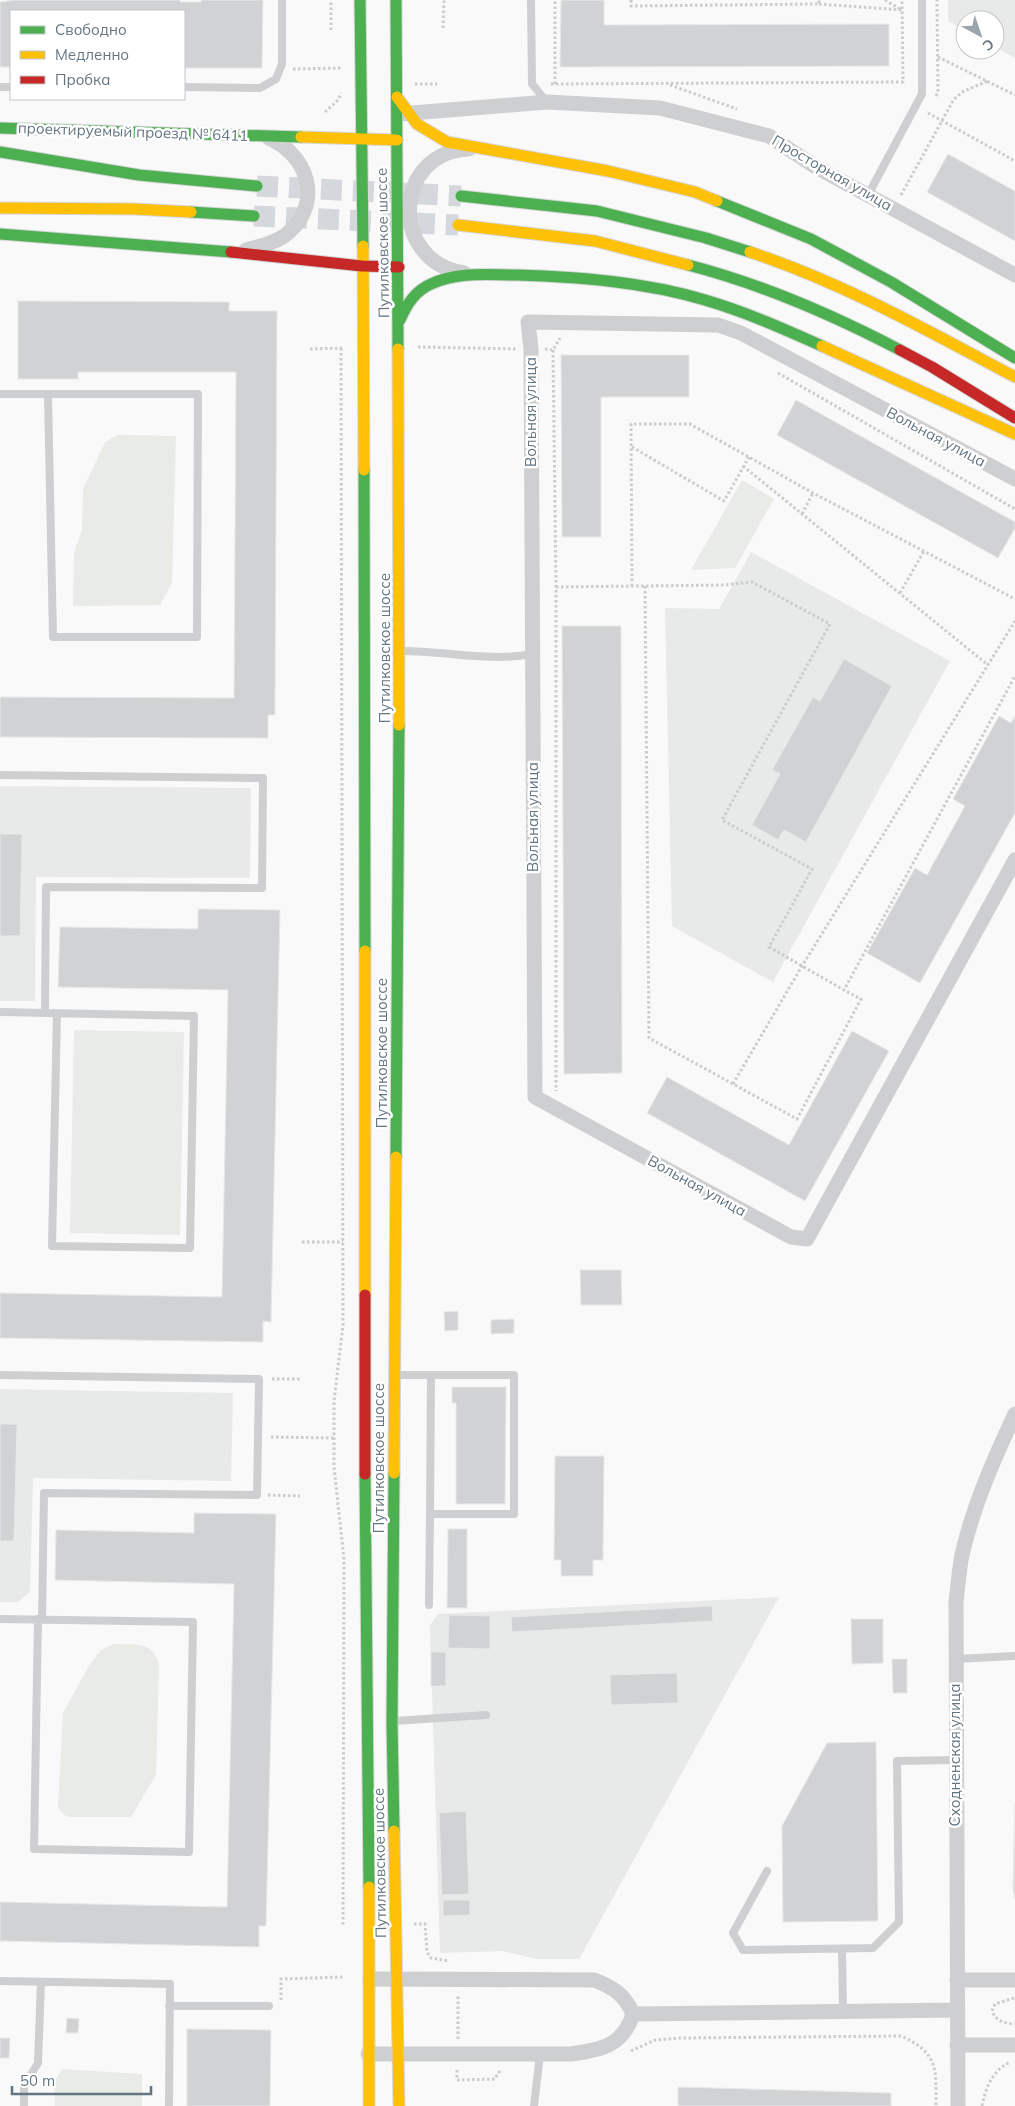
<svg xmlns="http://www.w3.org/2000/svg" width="1015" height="2106" viewBox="0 0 1015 2106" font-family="Mulish,sans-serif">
	<rect width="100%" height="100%" fill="#f9f9f9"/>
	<path fill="#e8e9e9" d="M948,0H1015V58L995,47V20H965V30L948,21Z
		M751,552L950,661L773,982L672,926L665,608L719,609Z
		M0,786L251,788L250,878L36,877L35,1001H0Z
		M0,1389L233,1393L231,1481L33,1478L30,1592L18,1602H0Z
		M779,1597L579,1959H536L503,1951L440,1953L430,1625L438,1614Z"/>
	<path fill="#e8ebe6" d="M118,435L176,436L172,583L160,605L73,606L74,552L82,530L83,489L105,442Z
		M742,480L774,499L735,568L691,570Z
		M74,1030L184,1032L180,1235L70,1233Z
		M114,1644C135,1645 151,1640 159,1663L156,1775L131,1817H68L63,1814L58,1807L63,1713L90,1664L101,1650Z
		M62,2069L142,2074V2106H55L54,2082Z"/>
	<path fill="#d0d2d3" stroke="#e8e8e8" d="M15,0H180V2H201V0H263L262,68H184V11H11V67H0V2Z
		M561,0H604V25L889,24V66L560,67Z
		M948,154L1015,191V241L927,192Z
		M18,301L229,302V311H277L275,715H268V738L0,737V697L234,698L236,372H78V379H18Z
		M561,355H689V397H601V537H562Z
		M796,400L1015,522V528L998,558L777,435Z
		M562,626H621L622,1073L564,1074Z
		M844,659L892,686L806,842L784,830L778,840L752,825L780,774L772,770L813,697L820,701Z
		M999,716L1011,723L1015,716V813L920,983L867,953L915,868L927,875L965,806L953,799Z
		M0,834H22L20,936H0Z
		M198,909L280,910L271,1322L263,1321V1342L0,1338V1293L222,1297L228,990L58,987L60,927L198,929Z
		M852,1031L889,1051L805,1201L647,1113L667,1077L789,1145Z
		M580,1270H621L622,1305H581Z
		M458,1311V1330L445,1331L444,1312Z
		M514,1319V1333L491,1334V1320Z
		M452,1387H506L505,1504H456V1403H452Z
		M0,1424H17L14,1541H0Z
		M555,1456H604L603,1560H593V1576H561V1560H554Z
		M194,1513L276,1514L266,1926H259V1947L0,1941V1902L227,1907L234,1584L55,1580L56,1530L194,1533Z
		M448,1529H467V1608H447Z
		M712,1606L713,1621L512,1632L511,1617Z
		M449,1615L490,1616V1649L448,1648Z
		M851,1619H883V1663L852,1664Z
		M431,1652H446V1686H431Z
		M892,1659H907V1693H893Z
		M677,1673L678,1703L611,1705L610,1675Z
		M876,1742L878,1921L783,1922L782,1826L827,1743Z
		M1015,1803V1899L1013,1890Z
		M466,1811L469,1894L442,1895L439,1813Z
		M443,1900H470V1915L443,1916Z
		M67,2018L79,2019L78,2033H66Z
		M187,2029L271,2030L270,2106H187Z
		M0,2038H10L9,2058H0Z
		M678,2087L891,2093V2106H678Z"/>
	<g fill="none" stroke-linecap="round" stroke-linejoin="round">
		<path stroke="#d4d8dc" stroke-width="21" stroke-dasharray="21 11" stroke-linecap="butt" d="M257,186L461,196
			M254,216L458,225"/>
		<g stroke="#d5d6d7" stroke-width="13">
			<path id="fast" d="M360,0L363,246
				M396,0L398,349
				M0,128L301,137
				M0,152L139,175L257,186
				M461,196L597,211L706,238L750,252
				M717,201L811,239L891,282L1015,358
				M191,212L254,216
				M0,234L231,252
				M688,265C762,284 833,315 900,350
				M400,320C407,304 415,291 431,284C458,271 489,275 517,275C580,277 645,282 705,300C746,312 784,329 822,346
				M364,470L365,951
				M396,1157L399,725
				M394,1473L392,1722L394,1831
				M365,1474L369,1887"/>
		</g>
		<g stroke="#d5d6d7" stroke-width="13">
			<path id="slow" d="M397,97L417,124L447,142L608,171L695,192L717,201
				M301,137L397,140
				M0,208L134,209L191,212
				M458,225L595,241L688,265
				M363,246L364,470
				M750,252C844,283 928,331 1015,377
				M822,346L1015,434
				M398,349L399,725
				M365,951V1295
				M394,1473L396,1157
				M394,1831L399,2106
				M369,2106V1887"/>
		</g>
		<g stroke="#d5d6d7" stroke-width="13">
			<path id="jam" d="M231,252L362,266L399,267
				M900,350L932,367L1015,418
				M365,1295V1474"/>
		</g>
		<path stroke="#cbcccd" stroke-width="3" stroke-dasharray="2.5 2.5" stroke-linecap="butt" d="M631,0V6L819,4V0
			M885,0L900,9
			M819,4L902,10
			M443,28L444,0
			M331,30V0
			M938,57L1015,95
			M293,69L342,68
			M415,84H437
			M551,84L903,82L902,0
			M555,84V0
			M670,85L737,109
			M936,96L938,92L937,0
			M325,112L338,100L341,93
			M928,113L1015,161
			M901,195L954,99L964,91L988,81
			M418,347L517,349
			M341,348L343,1325L334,1401V1467L344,1559L343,1927
			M310,349L342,348
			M545,349L553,350L560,338
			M553,350L556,587V1091
			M778,373L1015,509
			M632,447L724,501L749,457
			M743,466L988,665
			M802,514L813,493
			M632,586L631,424H690L813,493L1015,599
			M645,586L649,1038L797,1119L861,999L844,990
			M556,587L725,585L752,582L830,624L722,820L812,869L769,947L844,990L1015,676
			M900,593L924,551
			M733,1084L802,966L1015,621
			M302,1242H343
			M272,1379H301
			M271,1437L334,1438
			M268,1495L300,1496
			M414,1924H425L427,1952L431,1958L449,1961
			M1014,1998L995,2004L992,2011C997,2022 1004,2023 1015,2024
			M281,2000V1979L343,1977
			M458,2039V1996
			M631,2051L655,2040L681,2038L901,2036C939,2053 936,2069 936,2106
			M457,2070V2080L495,2079L499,2072H503
			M982,2106C986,2087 992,2071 1010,2062"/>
		<path stroke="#cecfd0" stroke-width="8" d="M531,0L532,84L547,102
			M0,87H11
			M184,87L260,88L276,79L282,64V0
			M868,195L922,94V0
			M0,394H198L197,637H53L48,395
			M402,651C446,651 490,662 532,654
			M0,775L263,778L262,888L46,887L45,1013
			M0,1012L194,1016L190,1248L52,1246L57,1013
			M0,1375L259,1379L257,1495L44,1493L42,1619
			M396,1375H514V1514H430L429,1605
			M430,1514L431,1375
			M0,1619L193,1622L189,1852L34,1849L38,1619
			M955,1659L1015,1656
			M394,1721L486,1715
			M767,1871L733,1933L743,1950L873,1948L899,1922L897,1761L955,1760
			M842,1949L843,2012
			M0,1981L170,1984L169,2106
			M169,2006H269
			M24,2106V2086L38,2063L41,1982
			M534,2106L540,2054"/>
		<path stroke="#cecfd0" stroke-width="15" d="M400,114L547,102L660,108L769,136L816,167L1015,275
			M246,250C260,246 277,243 289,232C323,202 308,155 269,138
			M464,273C388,261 393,152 469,149
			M1015,479L741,333L718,325L528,322L531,349L535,1097L791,1237L807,1239L1015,860
			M957,1980H1015
			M633,2014L956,2010
			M957,2045H1015
			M368,2054H571C601,2050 623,2046 633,2014C625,1995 613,1987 594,1980L370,1979
			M958,2106L956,1602C958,1586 959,1570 962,1555C973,1506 994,1459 1015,1414"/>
		<use href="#fast" stroke="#4caf50" stroke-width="11"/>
		<use href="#slow" stroke="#ffc107" stroke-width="11"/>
		<use href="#jam" stroke="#c62828" stroke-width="11"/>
	</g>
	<g text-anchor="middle" stroke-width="5" stroke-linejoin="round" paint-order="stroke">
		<g font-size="15" fill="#657683" stroke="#fff">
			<text transform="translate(133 132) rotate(2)" y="5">проектируемый проезд № 6411</text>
			<text transform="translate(832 173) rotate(30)" y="5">Просторная улица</text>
			<text transform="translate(383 243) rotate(-91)" y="5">Путилковское шоссе</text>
			<text transform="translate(531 412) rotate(-90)" y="5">Вольная улица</text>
			<text transform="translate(936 437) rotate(28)" y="5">Вольная улица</text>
			<text transform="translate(385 648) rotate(-90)" y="5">Путилковское шоссе</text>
			<text transform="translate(533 817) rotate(-90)" y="5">Вольная улица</text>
			<text transform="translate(382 1053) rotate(-90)" y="5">Путилковское шоссе</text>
			<text transform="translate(697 1186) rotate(29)" y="5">Вольная улица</text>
			<text transform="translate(379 1458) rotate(-90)" y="5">Путилковское шоссе</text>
			<text transform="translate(955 1755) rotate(-90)" y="5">Сходненская улица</text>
			<text transform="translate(380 1863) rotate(-91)" y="5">Путилковское шоссе</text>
		</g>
	</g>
	<rect x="10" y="10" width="175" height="90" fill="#ffffff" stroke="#c1c8cd"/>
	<rect x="20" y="26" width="25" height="8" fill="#4caf50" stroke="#c1c8cd"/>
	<text x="55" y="35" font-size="15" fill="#657683">Свободно</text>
	<rect x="20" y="51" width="25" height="8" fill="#ffc107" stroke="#c1c8cd"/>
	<text x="55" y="60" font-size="15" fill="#657683">Медленно</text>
	<rect x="20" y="76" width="25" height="8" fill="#c62828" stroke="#c1c8cd"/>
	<text x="55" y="85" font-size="15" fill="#657683">Пробка</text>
	<g transform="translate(980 35) rotate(140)"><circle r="24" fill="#ffffff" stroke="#c1c8cd"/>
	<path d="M0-4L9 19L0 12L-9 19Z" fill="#99a4ac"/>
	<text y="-8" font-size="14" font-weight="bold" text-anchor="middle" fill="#657683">С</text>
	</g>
	<path d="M12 2086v8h139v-8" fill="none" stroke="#657683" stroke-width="2.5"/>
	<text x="20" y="2086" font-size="15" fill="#657683" stroke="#ffffff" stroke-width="4" paint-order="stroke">50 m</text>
</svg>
